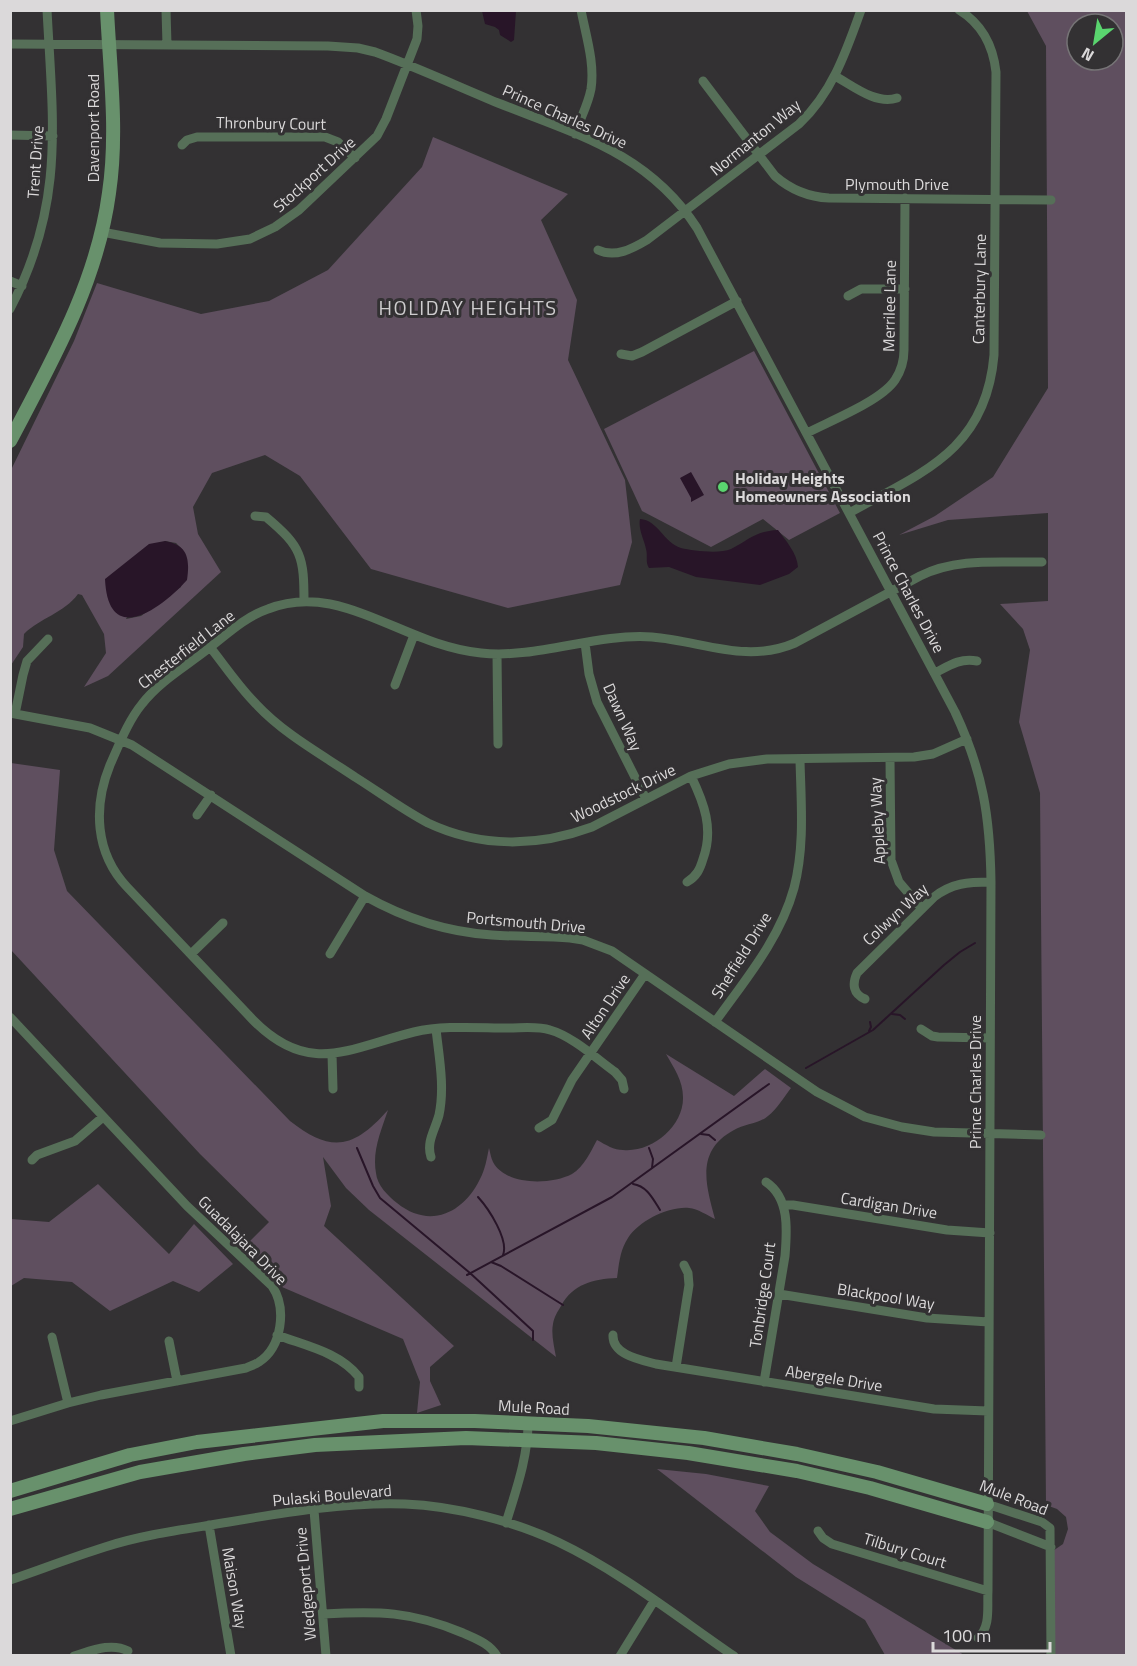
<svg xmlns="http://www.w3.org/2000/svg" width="1137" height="1666" viewBox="0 0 1137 1666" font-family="'Titillium Web',sans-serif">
	<rect width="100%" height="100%" fill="#333133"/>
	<path fill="#5f4f5f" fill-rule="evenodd" d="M1027,11H1126V1655H1045L1048,1652L1047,1555L1063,1544L1068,1529L1066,1517L1057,1509L1046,1505L1040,793L1019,722L1030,650L1023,629L1000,604L1048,601V513L948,520L899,535L935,516L993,477L1048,388L1046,46ZM1077,24H1113V60H1077Z
		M433,137L568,194L541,220L577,300L568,360L625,480L632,542L620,585L508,608L371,569L300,476L265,455L212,473L193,507L198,534L221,572L108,676L84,687L106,653L104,634L82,595L78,594C64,613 40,618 24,634L23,647L11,665L10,472L74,341L97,283L201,314L269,301L328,270L422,167ZM165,541L176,543L183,550L181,587L141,616L126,619Z
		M754,351L840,513L789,540L763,519L711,547L642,511L604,429Z
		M11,763L60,770L54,850L67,891L290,1121C332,1154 354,1148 388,1110C381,1131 372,1151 376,1173C377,1185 388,1196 397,1203C429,1229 463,1214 480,1179C485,1170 487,1158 489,1148C490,1152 491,1158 493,1162C506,1186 551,1185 572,1174C584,1167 591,1151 597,1140C606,1145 614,1150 623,1150C652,1153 684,1126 683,1097C683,1081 674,1068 666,1054L734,1096L765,1069L791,1088C784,1097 777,1109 768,1116C759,1124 744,1124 734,1130C695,1151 706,1185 715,1219C707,1215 698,1209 689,1208C669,1206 639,1221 628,1238C620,1250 619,1264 617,1278C593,1279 573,1284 561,1306C558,1311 554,1317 553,1324C551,1334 554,1346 556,1357L369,1210L346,1188L323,1157L331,1206L324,1226L454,1346L430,1367V1381L441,1405L417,1413L420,1382L403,1339L282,1287L244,1247L269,1222L200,1154L11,950Z
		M98,1184L169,1254L194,1224L233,1264L199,1292L173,1281L110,1311L72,1282L24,1278L11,1286V1219L49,1222Z
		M657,1469L706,1474L769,1486L755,1511L770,1532L813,1564L964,1655H885L865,1620L796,1577Z"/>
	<path fill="#281528" d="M482,11H516L514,40L511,42L500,35L499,30L495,27L485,24Z
		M691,472L704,495L691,502V498L680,478Z
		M640,519C658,520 664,543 681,548C693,551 720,554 731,549C750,539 756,531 778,530C786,541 797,553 798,567L789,574L760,585L696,577L669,567L649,568C645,562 648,556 646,549C644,539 638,529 640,519Z
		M165,541C188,545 190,559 187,580C160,610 108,647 105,579L149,544Z"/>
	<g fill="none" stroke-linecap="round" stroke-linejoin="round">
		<path stroke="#281528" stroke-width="2" d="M892,1014L900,1015L905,1019
			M869,1031L871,1027L870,1022
			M806,1068L873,1030L944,965L960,952L975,943
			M701,1134L709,1135L715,1140
			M357,1148L373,1186L380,1198L470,1273L533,1331V1340
			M649,1148L653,1159L652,1168
			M633,1184C647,1186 653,1199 660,1210
			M478,1197C489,1209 509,1240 503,1255
			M491,1262L501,1266L563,1305
			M467,1275L612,1197L769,1084"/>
		<path stroke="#566f58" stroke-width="9" d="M166,10L167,45
			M10,44L328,46L358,48L375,52C416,67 457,86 498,103C576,134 649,153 697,228L955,712C983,772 990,816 991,882L988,1591C987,1607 991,1627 978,1638
			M835,76C853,86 876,105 897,98
			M703,81L775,176C791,190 809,197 829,198L1051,200
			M575,134C580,119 588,105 591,89C595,63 586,36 581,10
			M10,135L53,136
			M182,145L187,140L197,137H325L338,142L355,158
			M102,232L160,243L217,244L250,239L275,227L299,210L377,136L386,119L417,39L418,26L416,10
			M598,250C615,258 632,249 647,240L799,124C832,93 846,52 861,10
			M10,281L22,286
			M848,296L861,289H905
			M10,309C65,204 53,124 47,10
			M621,354L632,356L642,352L737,301
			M807,433C830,421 881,401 895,380C901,371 904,361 904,350L905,198
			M849,513C923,472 986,450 994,355L996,72C993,45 982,24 959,10
			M255,516L266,517C302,547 304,557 304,602
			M585,643L589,674L597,702L646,799
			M210,647C225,666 239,687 256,704C284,734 321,754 355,777C379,792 403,810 428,823C481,848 538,847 592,827L691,776L729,764L767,759L914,757L933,754L967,739
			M497,654L498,744
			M935,673C950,665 960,658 977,661
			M395,685L414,635
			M10,713L90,728L132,745L365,896C404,918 446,932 492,935C518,937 544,936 570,938L583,940L612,951L817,1092L865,1117L902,1127L934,1132L1041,1135
			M15,714L23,675L27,661L48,639
			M890,759L891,860L899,882L922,909
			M197,815L211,795
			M687,882C697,876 700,869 703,859C714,829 704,803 691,776
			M191,954L223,923
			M330,954L365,896
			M865,999C853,994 852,984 857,973L934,897C952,883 968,882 991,882
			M10,1017L187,1206L272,1286C287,1308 282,1347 259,1362C255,1365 250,1366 246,1368L101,1395L68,1403L10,1421
			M715,1022C745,980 780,939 794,888C805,846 801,802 800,760
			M921,1029L932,1036L938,1037L990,1038
			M332,1054L333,1089
			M624,1089L622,1080L615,1072C597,1059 572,1036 550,1030C538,1026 522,1028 509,1028C478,1028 444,1025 414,1032C349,1048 309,1077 253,1020L127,887C95,853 93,807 110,765C119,745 128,721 142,704C158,683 183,668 204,652C224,637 244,617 268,609C288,601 309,600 330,604C382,615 427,648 481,653C538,659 595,633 652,637C702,641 746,664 795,643L920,576C958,557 1001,563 1042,562
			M539,1128L552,1120L572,1080L645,974
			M431,1157C426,1142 435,1130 439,1115C445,1087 439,1057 436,1029
			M32,1160L37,1155L75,1141L103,1117
			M783,1205H793L947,1230L990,1233
			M779,1294L927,1318L989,1322
			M277,1335C306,1346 339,1352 359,1377V1387
			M613,1335C612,1355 641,1360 656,1364L934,1409L988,1411
			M52,1337L68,1403
			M169,1341L177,1381
			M676,1367L689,1285L688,1273L684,1265
			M764,1382L785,1256C787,1231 790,1198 766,1182
			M987,1504L1042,1522L1050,1528L1051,1656
			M314,1510L326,1656
			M987,1522L1051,1547
			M506,1523C516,1490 528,1457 528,1423
			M209,1525L231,1656
			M818,1531L823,1538L832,1544L988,1591
			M10,1580C42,1569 73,1557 105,1547C145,1534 188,1529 229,1522C287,1512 347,1502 405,1504C454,1506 514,1521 558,1542C621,1572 677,1617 734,1656
			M323,1614C378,1611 411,1611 463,1633C476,1639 489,1643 497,1656
			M74,1656C91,1651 111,1642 128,1651
			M620,1656L654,1601"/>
		<path stroke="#68916c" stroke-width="14" d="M10,441C52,361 97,283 109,193C118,133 110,71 107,10
			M10,1491L130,1455L197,1442L383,1421H475L588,1426L704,1438L797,1454L877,1472L987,1504
			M10,1509L140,1472L244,1454L315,1445L466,1438L596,1443L688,1453L797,1471L870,1488L987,1522"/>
	</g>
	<circle fill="#5ad56f" stroke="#333133" stroke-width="2" cx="723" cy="487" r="6"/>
	<g text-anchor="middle" stroke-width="6" stroke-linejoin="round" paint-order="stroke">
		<g font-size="16" fill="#dbd9da" stroke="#333133">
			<text transform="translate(565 116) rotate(24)" y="6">Prince Charles Drive</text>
			<text transform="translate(271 123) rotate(1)" y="6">Thronbury Court</text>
			<text transform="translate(93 128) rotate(-90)" y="6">Davenport Road</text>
			<text transform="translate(755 137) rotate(-39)" y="6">Normanton Way</text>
			<text transform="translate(35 162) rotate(-86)" y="6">Trent Drive</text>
			<text transform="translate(314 174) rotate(-42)" y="6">Stockport Drive</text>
			<text x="897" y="190">Plymouth Drive</text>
			<text transform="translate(979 289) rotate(-89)" y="6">Canterbury Lane</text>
			<text transform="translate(889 306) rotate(-89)" y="6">Merrilee Lane</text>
			<text transform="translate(909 592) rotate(62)" y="6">Prince Charles Drive</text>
			<text transform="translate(186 649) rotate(-38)" y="6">Chesterfield Lane</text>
			<text transform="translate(623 717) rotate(66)" y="6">Dawn Way</text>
			<text transform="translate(623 793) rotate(-26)" y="6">Woodstock Drive</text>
			<text transform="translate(877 821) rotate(-93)" y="6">Appleby Way</text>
			<text transform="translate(895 914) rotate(-43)" y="6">Colwyn Way</text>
			<text transform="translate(526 922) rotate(5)" y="6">Portsmouth Drive</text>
			<text transform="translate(741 955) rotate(-58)" y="6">Sheffield Drive</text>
			<text transform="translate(605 1006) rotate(-56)" y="6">Alton Drive</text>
			<text transform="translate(975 1082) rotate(-90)" y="6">Prince Charles Drive</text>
			<text transform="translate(889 1205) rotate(9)" y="6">Cardigan Drive</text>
			<text transform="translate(243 1240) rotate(45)" y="6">Guadalajara Drive</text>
			<text transform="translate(762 1295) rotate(-82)" y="6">Tonbridge Court</text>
			<text transform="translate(886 1296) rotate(9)" y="6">Blackpool Way</text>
			<text transform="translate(834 1378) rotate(9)" y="6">Abergele Drive</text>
			<text transform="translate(534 1407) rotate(3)" y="6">Mule Road</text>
			<text transform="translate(332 1495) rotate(-5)" y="6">Pulaski Boulevard</text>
			<text transform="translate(1014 1497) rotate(21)" y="6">Mule Road</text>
			<text transform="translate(905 1550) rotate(17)" y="6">Tilbury Court</text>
			<text transform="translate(305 1584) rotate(-95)" y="6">Wedgeport Drive</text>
			<text transform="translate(235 1588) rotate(80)" y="6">Maison Way</text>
		</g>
		<g font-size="16" font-weight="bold" fill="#dbd9da" stroke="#333133" text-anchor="start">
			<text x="735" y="484">Holiday Heights<tspan x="735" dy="18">Homeowners Association</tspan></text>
		</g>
		<g font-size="20" letter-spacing="1.5" fill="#ceccce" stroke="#333133">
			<text x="468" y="315">HOLIDAY HEIGHTS</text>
		</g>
	</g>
	<rect width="1137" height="1666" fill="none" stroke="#dbd9da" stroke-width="24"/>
	<g transform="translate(1095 42) rotate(210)"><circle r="28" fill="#333133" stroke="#767476" stroke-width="1.5"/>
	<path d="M0-4.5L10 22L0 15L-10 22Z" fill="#5ad56f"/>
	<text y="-9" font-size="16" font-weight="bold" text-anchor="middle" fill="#dbd9da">N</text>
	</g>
	<path d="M933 1642v9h117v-9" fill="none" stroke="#dbd9da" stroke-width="3"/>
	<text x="942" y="1642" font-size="18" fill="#dbd9da" stroke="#333133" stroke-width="4.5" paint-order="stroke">100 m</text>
</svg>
